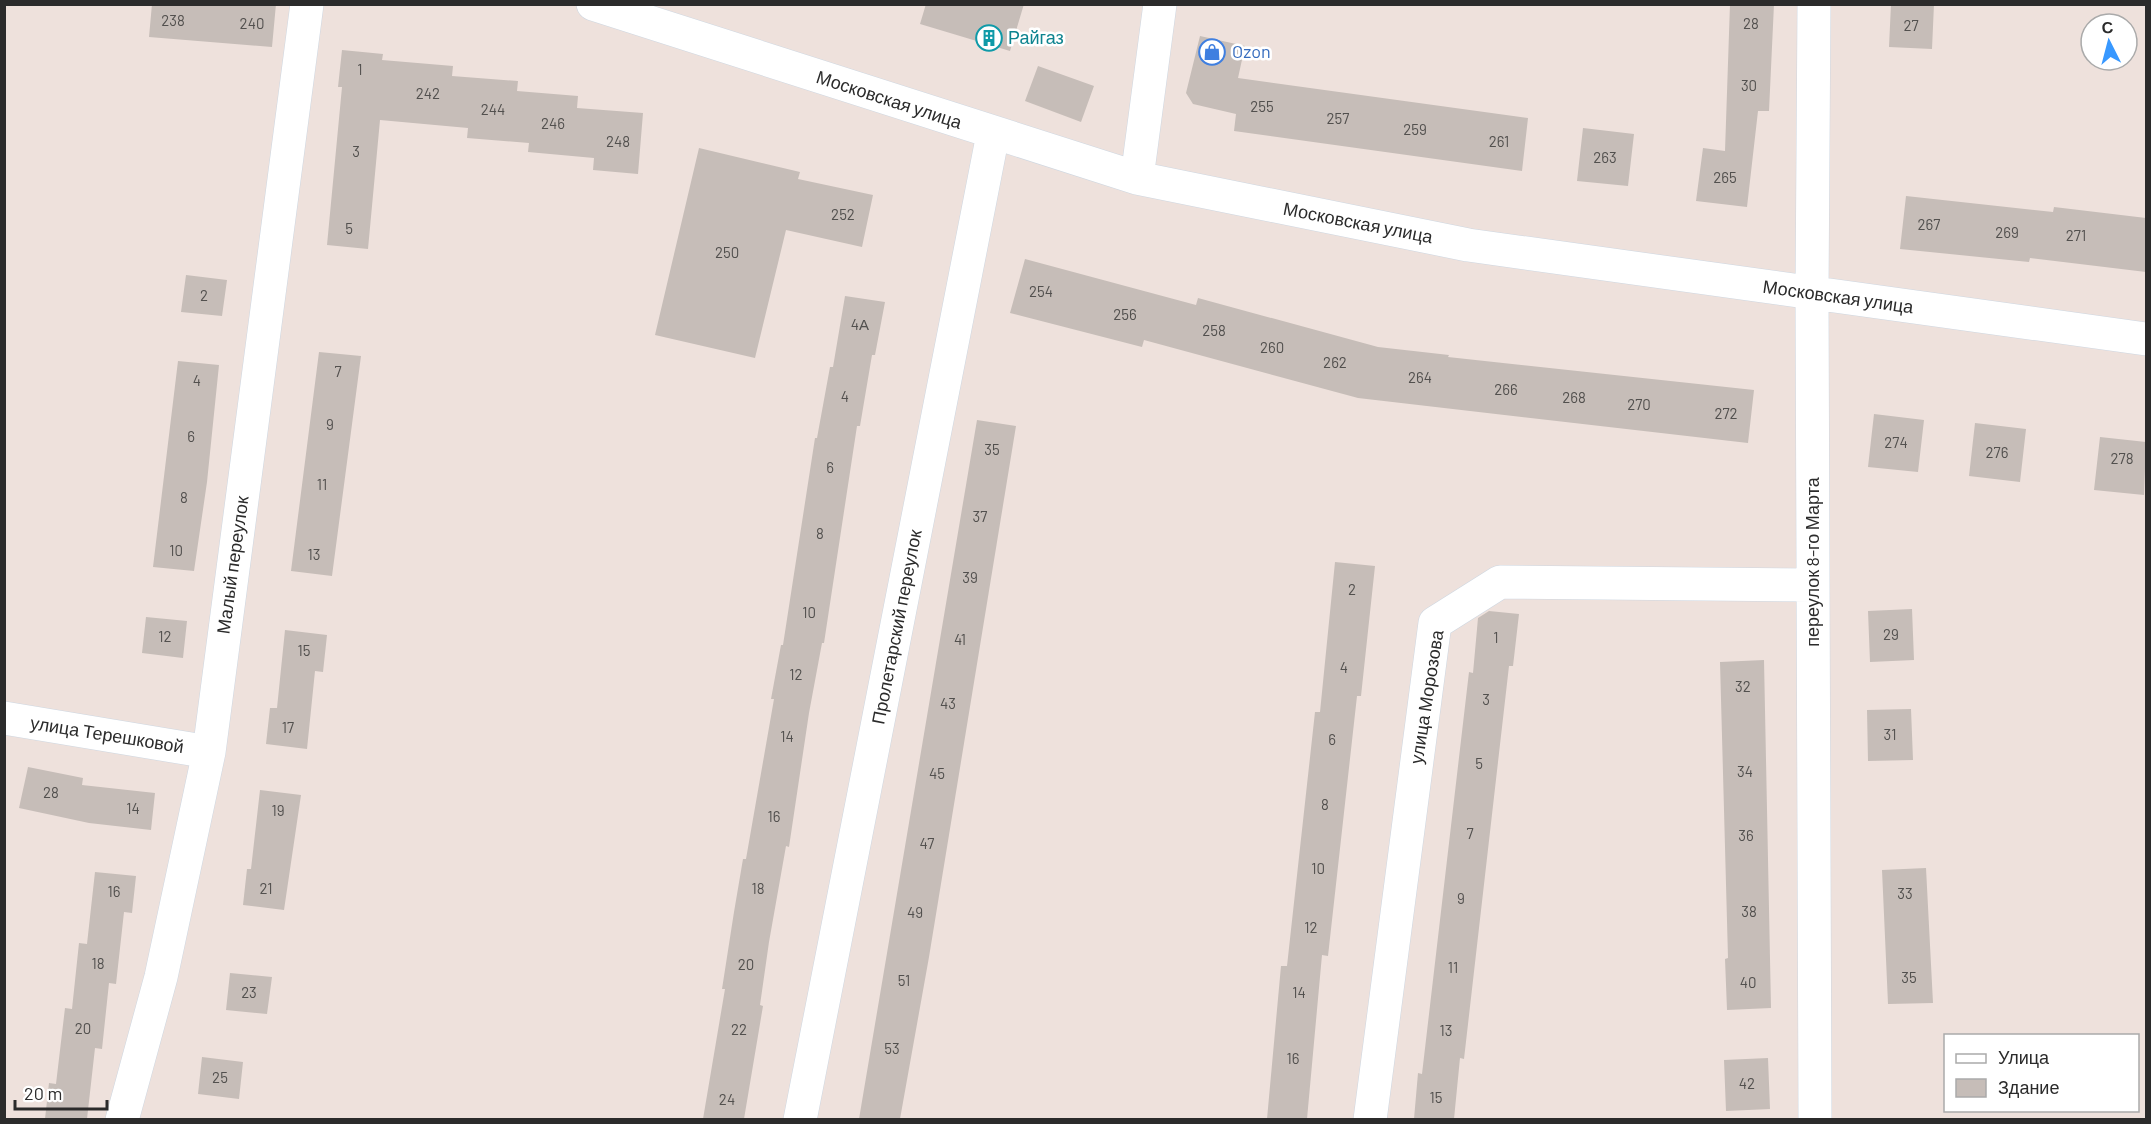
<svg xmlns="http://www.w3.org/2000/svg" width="2151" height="1124" viewBox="0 0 2151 1124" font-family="Barlow,sans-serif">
	<rect width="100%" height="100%" fill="#eee1dc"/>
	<path fill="#c6bdb8" d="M152,4H276L272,47L149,37Z
		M926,4H1024L1010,51L920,24Z
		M1730,4H1774L1769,111H1758L1747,207L1696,201L1703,148L1725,151Z
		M1891,4H1934L1932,49L1889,47Z
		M1200,36L1245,46L1238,78L1528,118L1522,171L1234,131L1236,114L1193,104L1186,93Z
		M342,50L383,54L382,60L453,66L452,76L518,81L517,91L578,96L577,108L643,113L638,174L593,170L594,158L528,152L529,143L467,138L468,128L380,120L368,249L327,245L342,87H338Z
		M1038,66L1094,86L1081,122L1025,101Z
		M1583,128L1634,134L1628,186L1577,181Z
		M699,148L800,172L798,179L873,195L862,247L786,230L755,358L655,335Z
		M1906,196L2053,212L2054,207L2146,218V272L2030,258L2029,262L1900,249Z
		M1025,259L1196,305L1198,298L1378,347L1449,355L1448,357L1754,390L1748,443L1358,398L1144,340L1142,347L1010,313Z
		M186,275L227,280L222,316L181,312Z
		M845,296L885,302L875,355H872L860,426H857L824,643H822L809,713L789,847L786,846L769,942L760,1005L763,1006L744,1119H703L725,989H722L734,912L743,859H746L774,699H771L781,645H783L815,438H817L830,367H833Z
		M319,352L361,356L332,576L291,571Z
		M178,361L219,365L207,482L194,571L153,567Z
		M1874,414L1924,420L1918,472L1868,467Z
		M977,420L1016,426L929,957L900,1119H859Z
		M1975,423L2026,429L2020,482L1969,476Z
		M2100,437L2146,442L2144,495L2094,490Z
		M1335,562L1375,566L1361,696H1357L1328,956L1322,955L1307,1119H1267L1281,966H1287L1315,712H1320Z
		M1912,609L1914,660L1870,662L1868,611Z
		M1489,611L1519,614L1513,666H1509L1464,1059L1460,1058L1454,1119H1414L1418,1073L1422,1074L1469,672L1473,673L1478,618Z
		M146,617L187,621L183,658L142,653Z
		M285,630L327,635L323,672L315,671L307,749L266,744L270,708H277Z
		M1764,660L1771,1008L1727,1010L1725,959L1728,958L1720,662Z
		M1911,709L1913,760L1868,761L1867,710Z
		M28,767L83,778L82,785L155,793L151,830L89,823L19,808Z
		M260,790L301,795L284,910L243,905L247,869H251Z
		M1926,868L1933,1003L1888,1004L1882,870Z
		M95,872L136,876L132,913L124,912L116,984L109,983L102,1049L95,1048L87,1119H45L49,1083L56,1084L65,1008L72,1009L79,943L87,944Z
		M230,973L272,977L267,1014L226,1010Z
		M202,1057L243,1062L239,1099L198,1094Z
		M1768,1058L1770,1109L1726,1111L1724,1060Z"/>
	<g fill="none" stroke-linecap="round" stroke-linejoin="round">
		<g stroke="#ced7e1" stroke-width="34">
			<path id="minor" d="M593,4L1137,178L1468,245L2146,339
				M1814,4L1812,294L1815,1120
				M1137,178L1160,4
				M4,718L209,752
				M122,1120L161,977L209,752L307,4
				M800,1120L993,134
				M1370,1120L1435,623L1500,582L1813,585"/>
		</g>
		<use href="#minor" stroke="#fff" stroke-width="33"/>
	</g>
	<defs>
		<g id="building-ring" transform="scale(1.35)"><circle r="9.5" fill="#fff" stroke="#0f9aa8" stroke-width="1.5"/><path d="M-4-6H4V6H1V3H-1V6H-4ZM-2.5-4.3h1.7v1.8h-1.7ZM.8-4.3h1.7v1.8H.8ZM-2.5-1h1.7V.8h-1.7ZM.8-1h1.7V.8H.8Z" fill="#0f9aa8"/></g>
		<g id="shop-ring" transform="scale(1.35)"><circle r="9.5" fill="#fff" stroke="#3f7fe0" stroke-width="1.5"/><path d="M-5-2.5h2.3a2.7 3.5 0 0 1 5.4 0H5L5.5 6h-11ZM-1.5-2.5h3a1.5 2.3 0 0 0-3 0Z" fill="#3f7fe0"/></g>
	</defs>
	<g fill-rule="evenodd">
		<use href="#building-ring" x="989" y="38"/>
		<use href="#shop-ring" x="1212" y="52"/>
	</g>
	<g text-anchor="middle" stroke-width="5" stroke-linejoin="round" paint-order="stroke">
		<g font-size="15" fill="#52504e">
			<text x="173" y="26">238</text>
			<text x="252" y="29">240</text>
			<text x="1751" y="29">28</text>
			<text x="1911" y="31">27</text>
			<text x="360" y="75">1</text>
			<text x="1749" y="91">30</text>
			<text x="428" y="99">242</text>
			<text x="1262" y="112">255</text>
			<text x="493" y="115">244</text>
			<text x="1338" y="124">257</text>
			<text x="553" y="129">246</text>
			<text x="1415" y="135">259</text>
			<text x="618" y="147">248</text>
			<text x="1499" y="147">261</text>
			<text x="356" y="157">3</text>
			<text x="1605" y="163">263</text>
			<text x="1725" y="183">265</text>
			<text x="843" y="220">252</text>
			<text x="1929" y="230">267</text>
			<text x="349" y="234">5</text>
			<text x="2007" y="238">269</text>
			<text x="2076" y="241">271</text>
			<text x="727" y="258">250</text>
			<text x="1041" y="297">254</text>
			<text x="204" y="301">2</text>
			<text x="1125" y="320">256</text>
			<text x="860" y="330">4А</text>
			<text x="1214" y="336">258</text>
			<text x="1272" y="353">260</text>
			<text x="1335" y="368">262</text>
			<text x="338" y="377">7</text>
			<text x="1420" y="383">264</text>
			<text x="197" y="386">4</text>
			<text x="1506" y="395">266</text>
			<text x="845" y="402">4</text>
			<text x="1574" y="403">268</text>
			<text x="1639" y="410">270</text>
			<text x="1726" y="419">272</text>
			<text x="330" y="430">9</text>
			<text x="191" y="442">6</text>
			<text x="1896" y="448">274</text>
			<text x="992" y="455">35</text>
			<text x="1997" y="458">276</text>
			<text x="2122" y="464">278</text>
			<text x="830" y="473">6</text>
			<text x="322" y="490">11</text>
			<text x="184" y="503">8</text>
			<text x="980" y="522">37</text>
			<text x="820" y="539">8</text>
			<text x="176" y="556">10</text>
			<text x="314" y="560">13</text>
			<text x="970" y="583">39</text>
			<text x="1352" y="595">2</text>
			<text x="809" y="618">10</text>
			<text x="1891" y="640">29</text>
			<text x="165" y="642">12</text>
			<text x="1496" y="643">1</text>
			<text x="960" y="645">41</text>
			<text x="304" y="656">15</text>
			<text x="1344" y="673">4</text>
			<text x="796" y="680">12</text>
			<text x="1743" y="692">32</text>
			<text x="1486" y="705">3</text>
			<text x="948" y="709">43</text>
			<text x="288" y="733">17</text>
			<text x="1890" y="740">31</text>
			<text x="787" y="742">14</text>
			<text x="1332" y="745">6</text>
			<text x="1479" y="769">5</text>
			<text x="1745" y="777">34</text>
			<text x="937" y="779">45</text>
			<text x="51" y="798">28</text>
			<text x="1325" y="810">8</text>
			<text x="133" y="814">14</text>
			<text x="278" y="816">19</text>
			<text x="774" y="822">16</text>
			<text x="1470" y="839">7</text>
			<text x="1746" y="841">36</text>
			<text x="927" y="849">47</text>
			<text x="1318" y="874">10</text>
			<text x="266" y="894">21</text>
			<text x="758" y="894">18</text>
			<text x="114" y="897">16</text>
			<text x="1905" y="899">33</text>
			<text x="1461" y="904">9</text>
			<text x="1749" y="917">38</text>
			<text x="915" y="918">49</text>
			<text x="1311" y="933">12</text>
			<text x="98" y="969">18</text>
			<text x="746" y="970">20</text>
			<text x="1453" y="973">11</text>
			<text x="1909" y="983">35</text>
			<text x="904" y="986">51</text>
			<text x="1748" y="988">40</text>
			<text x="249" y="998">23</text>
			<text x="1299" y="998">14</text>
			<text x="83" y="1034">20</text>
			<text x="739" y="1035">22</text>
			<text x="1446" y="1036">13</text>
			<text x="892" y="1054">53</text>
			<text x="1293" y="1064">16</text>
			<text x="220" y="1083">25</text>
			<text x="1747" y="1089">42</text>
			<text x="1436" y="1103">15</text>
			<text x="727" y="1105">24</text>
		</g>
		<g font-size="18" fill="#0d838f" stroke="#fff" text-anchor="start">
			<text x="1008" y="44">Райгаз</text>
		</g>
		<g font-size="18" fill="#366cbe" stroke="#fff" text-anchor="start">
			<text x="1232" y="58">Ozon</text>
		</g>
		<g font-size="18" fill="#2b2b2b" stroke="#fff">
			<text transform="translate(889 100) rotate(18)" y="6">Московская улица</text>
			<text transform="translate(1358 223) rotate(11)" y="6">Московская улица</text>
			<text transform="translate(1838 297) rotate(8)" y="6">Московская улица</text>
			<text transform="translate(1813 562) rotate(-90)" y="6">переулок 8-го Марта</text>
			<text transform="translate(233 565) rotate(-82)" y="6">Малый переулок</text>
			<text transform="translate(897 627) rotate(-79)" y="6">Пролетарский переулок</text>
			<text transform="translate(1427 697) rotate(-81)" y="6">улица Морозова</text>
			<text transform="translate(107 735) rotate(9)" y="6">улица Терешковой</text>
		</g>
	</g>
	<rect width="2151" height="1124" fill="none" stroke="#2b2b2b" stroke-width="12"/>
	<rect x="1944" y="1034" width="195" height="78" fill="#ffffff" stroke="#aaaaaa" stroke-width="1.5"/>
	<rect x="1956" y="1054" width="30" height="9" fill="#ffffff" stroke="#aaaaaa" stroke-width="1.5"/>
	<text x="1998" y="1064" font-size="18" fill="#2b2b2b">Улица</text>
	<rect x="1956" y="1079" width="30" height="18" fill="#c6bdb8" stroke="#aaaaaa" stroke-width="1.5"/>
	<text x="1998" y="1094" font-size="18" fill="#2b2b2b">Здание</text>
	<g transform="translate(2109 42) rotate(354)"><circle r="28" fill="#ffffff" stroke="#aaaaaa" stroke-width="1.5"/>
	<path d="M0-4.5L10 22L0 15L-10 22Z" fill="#3898ff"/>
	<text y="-9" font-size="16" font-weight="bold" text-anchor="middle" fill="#2b2b2b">С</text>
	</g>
	<path d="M15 1100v9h92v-9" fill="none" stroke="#2b2b2b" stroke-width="3"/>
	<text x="24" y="1100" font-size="18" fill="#2b2b2b" stroke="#ffffff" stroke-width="4.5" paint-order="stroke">20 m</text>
</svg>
